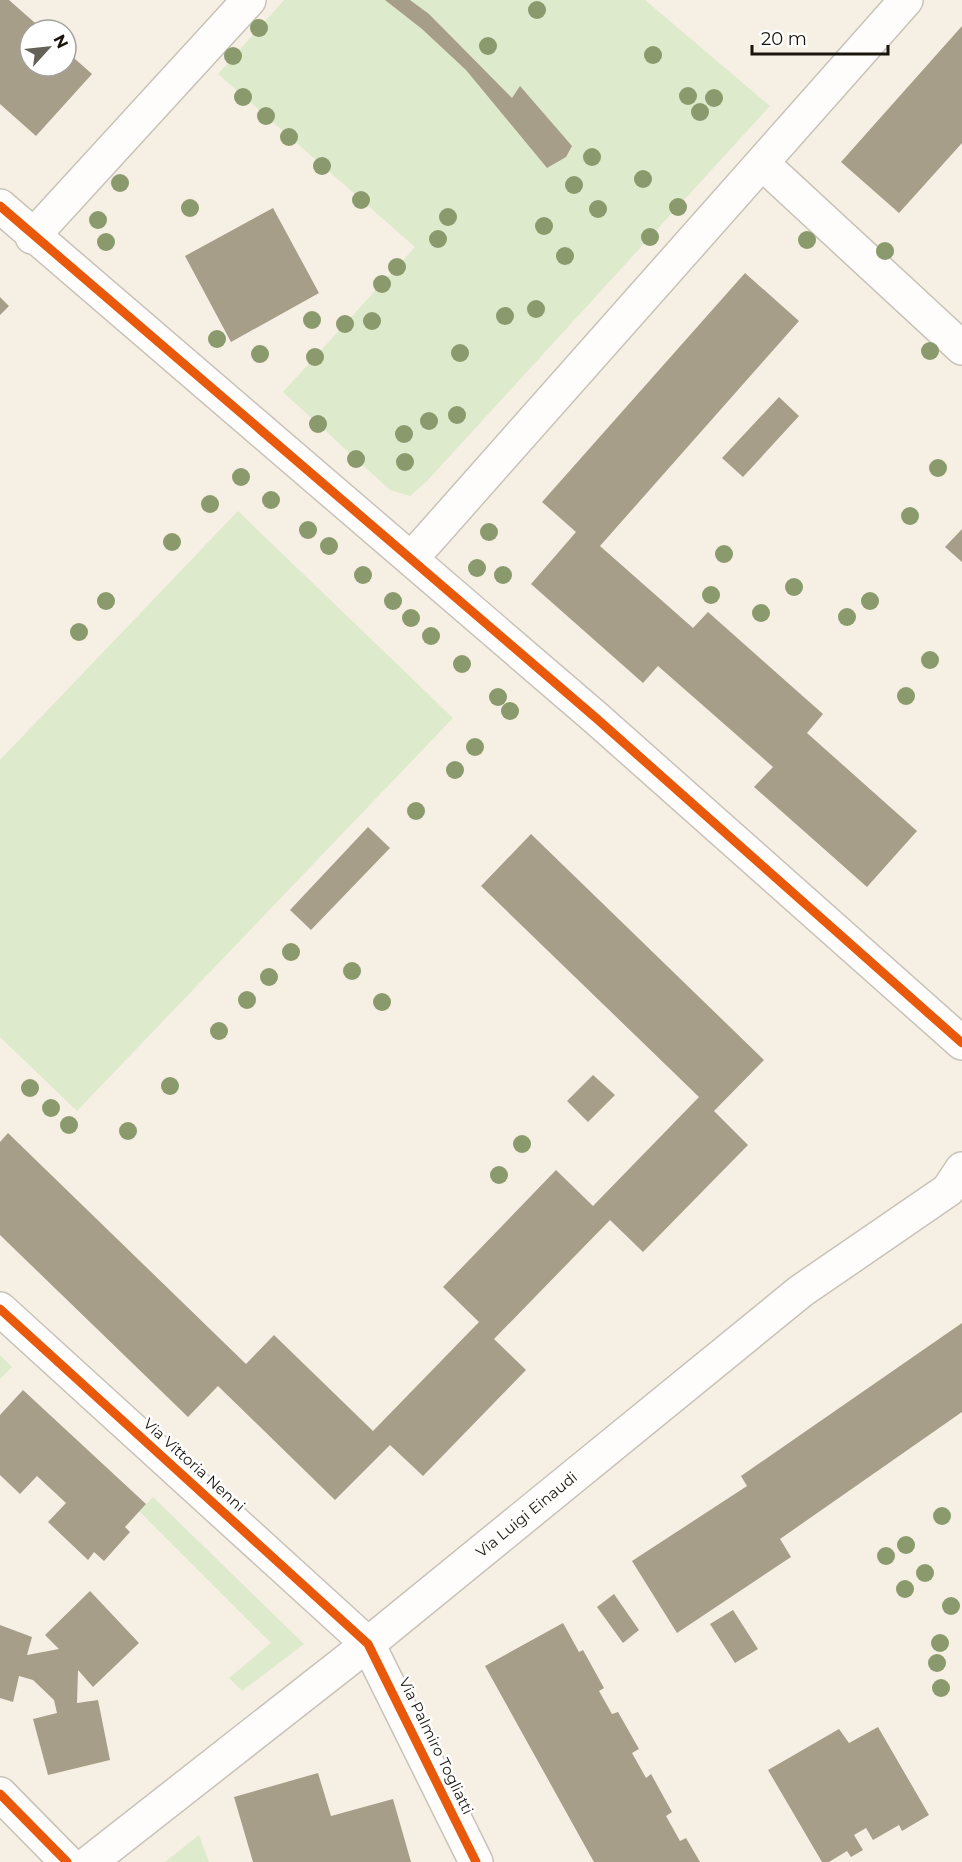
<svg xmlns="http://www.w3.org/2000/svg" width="962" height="1862" viewBox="0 0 962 1862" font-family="Montserrat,sans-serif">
	<rect width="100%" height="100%" fill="#f6efe3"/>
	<path fill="#deeacc" d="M284,0H645L770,106L427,481L410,496L390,490L283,392L415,247L218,74Z
		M238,511L453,718L77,1111L0,1037V760Z
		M0,1355L12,1367L0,1379Z
		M153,1497L304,1644L242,1691L229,1678L271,1643L139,1511Z
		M199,1835L209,1862H165Z"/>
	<path fill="#a79e89" d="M0,0H9L43,30H30V66H66V51L92,74L36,136L0,104Z
		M385,0H410L429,14L512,98L520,86L572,146L566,157L547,168L466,70L422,29Z
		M962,26V143L899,213L841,162Z
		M273,208L319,293L231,342L185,256Z
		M745,273L799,321L600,546L693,628L708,612L823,714L807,733L917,831L867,887L754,787L773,767L658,666L643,683L531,584L576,532L542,502Z
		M0,297L9,306L0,315Z
		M779,397L799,416L743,477L722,458Z
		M962,529V562L945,547Z
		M368,827L390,848L311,930L290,910Z
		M531,834L764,1060L714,1111L748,1145L643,1252L610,1220L494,1339L526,1370L423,1476L390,1445L335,1500L218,1386L188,1417L0,1235V1142L8,1133L246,1364L274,1335L373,1431L479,1322L443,1287L556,1170L593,1206L699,1097L481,886Z
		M593,1075L615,1095L588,1122L567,1101Z
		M962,1323V1412L780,1539L791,1557L677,1633L632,1561L747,1486L741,1476Z
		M23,1390L146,1504L125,1527L130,1532L104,1561L94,1552L88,1560L48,1522L66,1503L37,1476L20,1494L0,1475V1415Z
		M90,1591L139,1643L93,1687L78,1670L77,1703L98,1700L110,1760L48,1775L33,1719L57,1713L54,1700L33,1680L19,1676L13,1702L0,1698V1625L32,1637L27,1655L59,1649L45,1635Z
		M614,1594L639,1630L623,1643L597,1607Z
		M733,1610L758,1649L735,1663L710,1624Z
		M563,1623L579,1652L583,1650L604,1688L599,1691L612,1714L618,1712L639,1749L632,1753L646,1778L651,1774L672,1812L666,1816L680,1841L686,1838L700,1862H594L590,1855L485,1666Z
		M878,1727L929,1815L902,1831L899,1825L873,1840L866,1828L854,1835L863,1850L851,1857L847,1851L829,1862H822L768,1770L839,1729L849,1743Z
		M318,1773L331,1816L393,1799L411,1862H253L234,1797Z"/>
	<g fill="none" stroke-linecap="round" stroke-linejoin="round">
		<g stroke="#c8c2b9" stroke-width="36">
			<path id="minor" d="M762,163L962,348
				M0,206L596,718L962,1043
				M32,237L249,0
				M411,559L906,0
				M0,1309L368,1644L476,1862
				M0,1794L67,1862"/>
		</g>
		<g stroke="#c8c2b9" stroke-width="36">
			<g id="major">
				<path id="s1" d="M90,1862L368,1644L801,1291L948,1190L962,1169"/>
			</g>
		</g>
		<use href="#minor" stroke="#fefdfb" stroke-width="33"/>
		<use href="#major" stroke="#fefdfb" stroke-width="33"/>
		<g stroke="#fff" stroke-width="13">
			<path id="cycleway" d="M0,206L596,718L962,1043
				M0,1309L368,1644L476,1862
				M0,1794L67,1862"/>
		</g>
		<use href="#cycleway" stroke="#e8590c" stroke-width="9"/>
	</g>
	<g fill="#8a9a6d">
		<circle cx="537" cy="10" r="9"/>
		<circle cx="259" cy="28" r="9"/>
		<circle cx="488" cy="46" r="9"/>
		<circle cx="653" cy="55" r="9"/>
		<circle cx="233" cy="56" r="9"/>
		<circle cx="688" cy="96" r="9"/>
		<circle cx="243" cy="97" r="9"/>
		<circle cx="714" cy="98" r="9"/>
		<circle cx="700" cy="112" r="9"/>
		<circle cx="266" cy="116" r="9"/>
		<circle cx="289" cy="137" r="9"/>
		<circle cx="592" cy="157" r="9"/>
		<circle cx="322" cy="166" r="9"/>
		<circle cx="643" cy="179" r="9"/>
		<circle cx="120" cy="183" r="9"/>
		<circle cx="574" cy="185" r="9"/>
		<circle cx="361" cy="200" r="9"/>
		<circle cx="678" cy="207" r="9"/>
		<circle cx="190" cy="208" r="9"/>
		<circle cx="598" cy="209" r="9"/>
		<circle cx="448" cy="217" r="9"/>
		<circle cx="98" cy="220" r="9"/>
		<circle cx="544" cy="226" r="9"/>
		<circle cx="650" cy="237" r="9"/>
		<circle cx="438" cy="239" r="9"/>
		<circle cx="807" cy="240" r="9"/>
		<circle cx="106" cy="242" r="9"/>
		<circle cx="885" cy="251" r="9"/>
		<circle cx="565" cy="256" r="9"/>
		<circle cx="397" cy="267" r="9"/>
		<circle cx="382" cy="284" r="9"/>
		<circle cx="536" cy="309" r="9"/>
		<circle cx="505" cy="316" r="9"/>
		<circle cx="312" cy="320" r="9"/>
		<circle cx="372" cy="321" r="9"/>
		<circle cx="345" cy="324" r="9"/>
		<circle cx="217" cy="339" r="9"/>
		<circle cx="930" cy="351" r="9"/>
		<circle cx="460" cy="353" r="9"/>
		<circle cx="260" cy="354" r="9"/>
		<circle cx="315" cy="357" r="9"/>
		<circle cx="457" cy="415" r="9"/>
		<circle cx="429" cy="421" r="9"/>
		<circle cx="318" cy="424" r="9"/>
		<circle cx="404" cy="434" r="9"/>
		<circle cx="356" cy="459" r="9"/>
		<circle cx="405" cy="462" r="9"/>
		<circle cx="938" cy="468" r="9"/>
		<circle cx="241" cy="477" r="9"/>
		<circle cx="271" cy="500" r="9"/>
		<circle cx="210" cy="504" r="9"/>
		<circle cx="910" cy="516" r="9"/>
		<circle cx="308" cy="530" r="9"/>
		<circle cx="489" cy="532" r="9"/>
		<circle cx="172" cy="542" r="9"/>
		<circle cx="329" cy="546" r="9"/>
		<circle cx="724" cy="554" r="9"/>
		<circle cx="477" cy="568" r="9"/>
		<circle cx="363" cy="575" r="9"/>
		<circle cx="503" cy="575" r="9"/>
		<circle cx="794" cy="587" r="9"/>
		<circle cx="711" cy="595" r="9"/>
		<circle cx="106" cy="601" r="9"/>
		<circle cx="393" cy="601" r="9"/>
		<circle cx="870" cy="601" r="9"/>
		<circle cx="761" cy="613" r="9"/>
		<circle cx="847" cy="617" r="9"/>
		<circle cx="411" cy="618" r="9"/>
		<circle cx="79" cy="632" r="9"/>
		<circle cx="431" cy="636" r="9"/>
		<circle cx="930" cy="660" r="9"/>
		<circle cx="462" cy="664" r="9"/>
		<circle cx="906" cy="696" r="9"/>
		<circle cx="498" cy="697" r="9"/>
		<circle cx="510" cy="711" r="9"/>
		<circle cx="475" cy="747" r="9"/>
		<circle cx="455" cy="770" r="9"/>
		<circle cx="416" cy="811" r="9"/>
		<circle cx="291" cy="952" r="9"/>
		<circle cx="352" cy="971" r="9"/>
		<circle cx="269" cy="977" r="9"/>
		<circle cx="247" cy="1000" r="9"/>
		<circle cx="382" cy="1002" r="9"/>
		<circle cx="219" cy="1031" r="9"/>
		<circle cx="170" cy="1086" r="9"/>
		<circle cx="30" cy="1088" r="9"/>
		<circle cx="51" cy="1108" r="9"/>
		<circle cx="69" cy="1125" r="9"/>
		<circle cx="128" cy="1131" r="9"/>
		<circle cx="522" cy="1144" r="9"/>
		<circle cx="499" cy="1175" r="9"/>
		<circle cx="942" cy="1516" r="9"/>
		<circle cx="906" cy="1545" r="9"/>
		<circle cx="886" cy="1556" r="9"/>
		<circle cx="925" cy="1573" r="9"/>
		<circle cx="905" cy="1589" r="9"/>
		<circle cx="951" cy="1606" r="9"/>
		<circle cx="940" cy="1643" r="9"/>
		<circle cx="937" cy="1663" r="9"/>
		<circle cx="941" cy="1688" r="9"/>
	</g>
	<g text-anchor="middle" stroke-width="5" stroke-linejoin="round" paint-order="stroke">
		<g font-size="15" fill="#19150d" stroke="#fff">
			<text transform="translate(194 1465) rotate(42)" y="5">Via Vittoria Nenni</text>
			<text dy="5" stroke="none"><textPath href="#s1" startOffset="558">Via Luigi Einaudi</textPath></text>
			<text transform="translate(436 1746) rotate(64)" y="5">Via Palmiro Togliatti</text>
		</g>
	</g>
	<g transform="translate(48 48) rotate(63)"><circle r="28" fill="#ffffff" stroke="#a3a19e" stroke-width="1.5"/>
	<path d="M0-4.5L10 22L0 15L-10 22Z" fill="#666158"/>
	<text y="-9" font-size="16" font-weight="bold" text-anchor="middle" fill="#19150d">N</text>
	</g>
	<path d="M752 45v9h136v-9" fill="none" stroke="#19150d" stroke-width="3"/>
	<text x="761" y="45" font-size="18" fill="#19150d" stroke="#ffffff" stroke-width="4.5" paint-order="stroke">20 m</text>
</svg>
